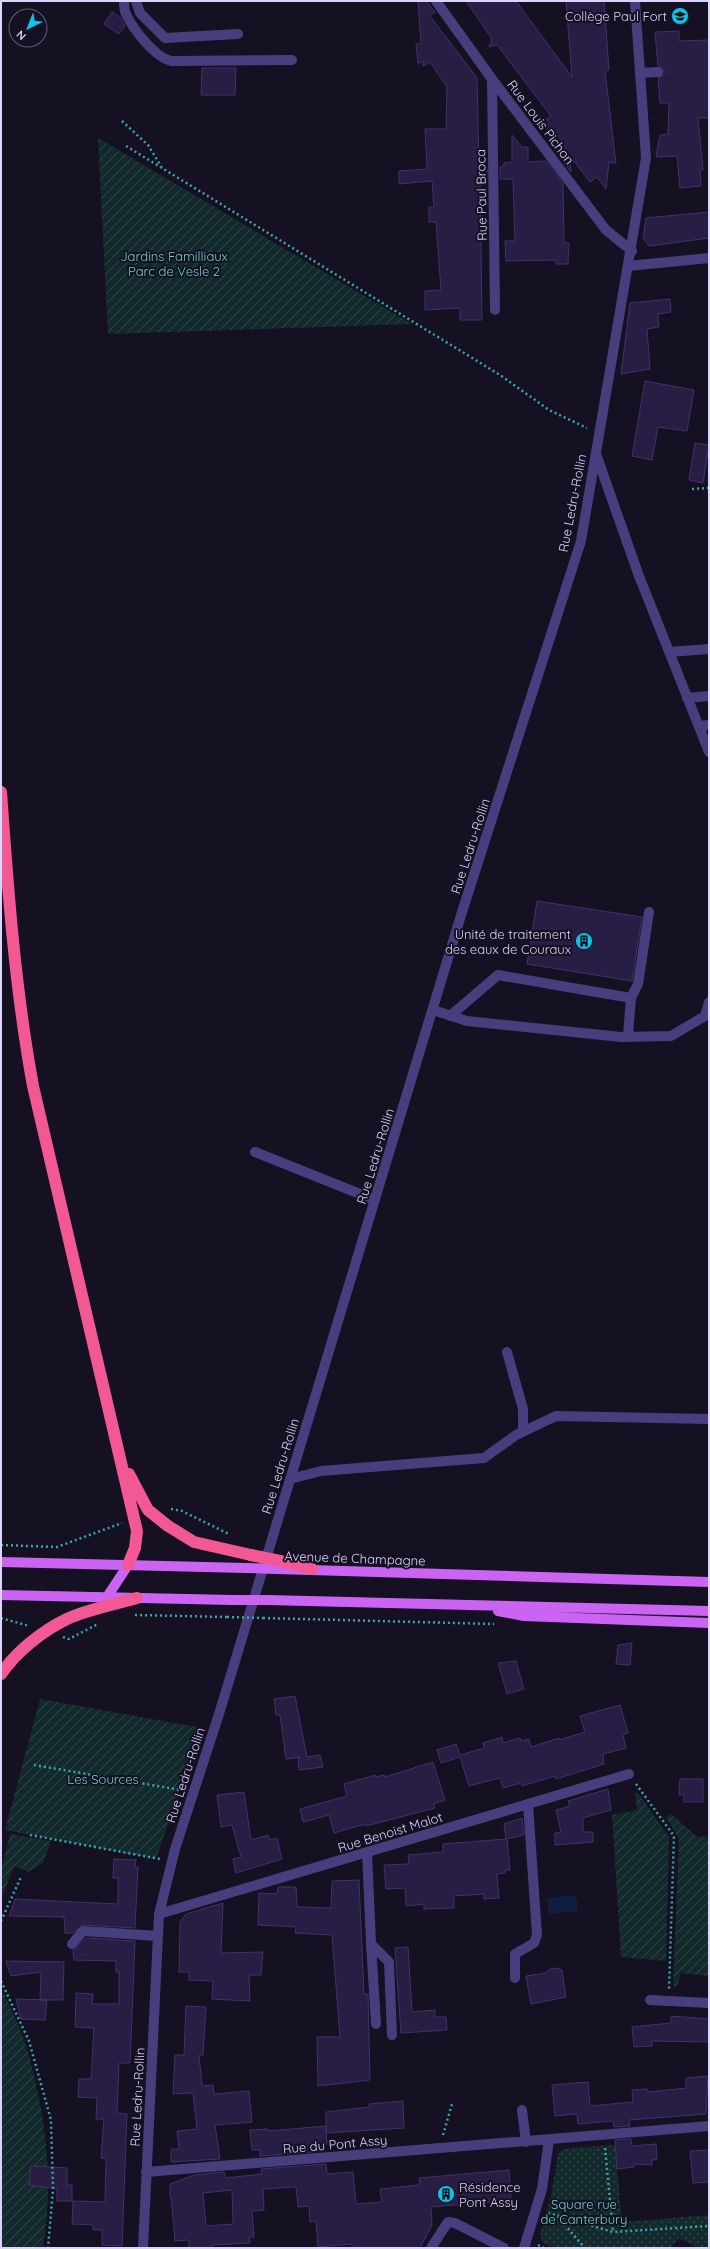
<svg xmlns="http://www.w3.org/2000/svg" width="710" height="2249" viewBox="0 0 710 2249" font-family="Quicksand,sans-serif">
	<defs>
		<pattern id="park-dots" width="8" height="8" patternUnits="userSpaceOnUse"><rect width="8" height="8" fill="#132a2c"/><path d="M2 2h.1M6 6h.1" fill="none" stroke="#35484c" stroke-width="1.8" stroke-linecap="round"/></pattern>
		<pattern id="garden-furrows" width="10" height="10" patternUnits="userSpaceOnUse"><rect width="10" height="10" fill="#132a2c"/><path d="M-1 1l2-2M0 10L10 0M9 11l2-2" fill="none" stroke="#35484c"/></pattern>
	</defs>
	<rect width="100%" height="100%" fill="#151022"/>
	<path fill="url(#park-dots)" d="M615,2145L622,2222L709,2215V2248H699L679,2238L670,2248H556L543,2243L540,2234L551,2197L558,2153L567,2148Z"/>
	<path fill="url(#garden-furrows)" d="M98,138L412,324L108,334Z
		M40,1699L197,1727L180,1789L156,1859L5,1830Z
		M635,1793L639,1794L669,1837L666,1961L621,1957L612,1815L637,1810Z
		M671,1814L696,1836L709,1837V1976L680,1973L678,1986H673L679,1839L666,1817Z
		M10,1834L51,1841L43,1863L28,1872L14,1866L1,1901V1871Z
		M1,1987C10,2008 22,2030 28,2052C46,2120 54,2177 43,2248H1Z"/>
	<path fill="#101e41" d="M576,1895L578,1911L549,1914L547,1898Z"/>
	<path fill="#281d42" stroke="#42316c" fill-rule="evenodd" d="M418,1H426L435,12L430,16L477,78L479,167H487V179L480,180L482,320H460V308L425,310V291L441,290L436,222H429V207H434L432,181L399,184V171L427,169L425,129H446L447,87L430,62L423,66V61L418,64L416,44H421Z
		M466,1H516L572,77L566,1H604L609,70L605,71L616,163L609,162L606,189L597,177L590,182L570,156L571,172L562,160H569L543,122L551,116L497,45L489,47L492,39Z
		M112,12L120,17L125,26L119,34L104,24Z
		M679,31V41L709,40V118H698L703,170H700L701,186L680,188L677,156L656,157L660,135L668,134L669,103H660L658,78L664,75V71L661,66H658L655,32Z
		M202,68H236L235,95H201Z
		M512,135L522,147H528V162L546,161L563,183L564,243H569L568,264H556V260L506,261L505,241H515L513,179H500V167L504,166V163L512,162Z
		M709,212V238L649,246L643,238L646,218Z
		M670,299L671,312L658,314L659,327L647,329L650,369L621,374L630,303Z
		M645,381L694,390L687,431L658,427L652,460L632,456Z
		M695,443L709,445L703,483L689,480Z
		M537,901L642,917L632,981L527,964Z
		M632,1643L630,1665L616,1664L618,1645Z
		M516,1661L524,1689L507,1694L498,1663Z
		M295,1696L307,1757L320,1755L323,1767L299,1770L298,1758L301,1757L286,1759L280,1715H276L274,1699Z
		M620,1705L628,1733L623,1735L626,1748L603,1754L604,1764L556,1779L555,1776L522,1786L521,1783L503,1788L500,1778L469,1786L460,1757L441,1763L437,1750L456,1744L460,1755L484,1748L483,1743L502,1737L503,1743L520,1738L521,1741L529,1739L531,1747L559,1738V1740L585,1732L580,1716Z
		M433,1762L445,1800L433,1804L435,1808L366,1826L365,1824L334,1833L329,1815L303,1822L300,1809L347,1796L344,1784L375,1775L376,1777L384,1775L385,1777Z
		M680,1779H703V1802H684V1795H679Z
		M608,1789L611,1810L583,1818V1832H593V1842L555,1845V1833L561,1832L556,1810L570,1806L568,1801Z
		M244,1792L251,1840L268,1835L270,1840L277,1838L282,1859L236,1873L233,1859L241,1857L232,1825L221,1827L217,1795Z
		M522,1818L524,1835L507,1839L510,1870H505V1873L497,1874L499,1898L484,1899V1894L454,1896V1908L424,1909V1904L406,1906L405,1888L386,1889L384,1865L409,1864L408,1855L443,1852V1844L506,1839L504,1824Z
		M114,1859L136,1860L135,1867H138L135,1928L83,1925L73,1933H65L64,1917L9,1916L15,1899L118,1904V1878H113Z
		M359,1880L364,1994H368L370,2080L318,2086L317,2037H340L332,1935L295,1933L296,1927L258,1925L259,1893L277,1894L278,1887H296L297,1907L331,1908L332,1881Z
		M223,1903L221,1953L263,1952L261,1975H249L250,2001L212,1999L213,1981L189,1980V1972H179L180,1922L186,1914Z
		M86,1938L135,1941L130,2063H119L118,2089L117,2113L127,2114L122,2246L102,2245V2230H93V2225L72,2224L73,2201L105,2202L106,2159L101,2158L104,2119H96L97,2098L78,2097L79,2079H91L94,2028L75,2027L76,1993L93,1994L92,2004H119V1972H116V1961L74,1960L73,1950Z
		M408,1947L412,2012L435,2010V2017H446L447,2030L401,2033L395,1948Z
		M6,1961L64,1962L63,2000H40L41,1972L11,1976Z
		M557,1968L562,1970L566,1997L531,2004L526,1976L546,1973L550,1969Z
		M16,1999L47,2000L45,2020L21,2019Z
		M186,2006L206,2007L203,2055H199L202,2086L213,2085L214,2094L249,2091L252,2122L215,2125L220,2159L171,2162V2149H179L177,2131L197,2129L193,2093L173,2094L175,2055H184Z
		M671,2016L709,2019V2042L652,2041V2046L634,2047L632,2027L671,2023Z
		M708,2076L706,2114L629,2120L630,2126L614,2127L613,2121L578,2124L577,2114L555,2116L552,2085L588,2082L590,2106L633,2102L632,2090L647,2089L648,2092L686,2088V2078Z
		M403,2101L404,2128L326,2133V2112L370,2107L369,2104Z
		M326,2126L327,2144L324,2145L325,2151L260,2156V2150H252L250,2130L268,2129L269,2131Z
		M631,2139L632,2146L656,2144L657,2159L652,2160V2165L634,2164V2167L617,2169L615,2140Z
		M709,2150V2182L693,2183L690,2151Z
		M326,2164L327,2174L353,2172L356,2204L382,2202L380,2189L420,2185L419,2178L509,2170L511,2200L431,2207L432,2225L420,2248H352V2244L318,2247L316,2221L310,2222L309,2206L298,2207L296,2187L263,2189L264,2210L252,2211L254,2237H249L250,2243L212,2245V2248H189V2240L175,2241L171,2197H170V2184L194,2175L224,2172L226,2178L262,2174L261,2169ZM232,2190L233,2224L206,2226L203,2193Z
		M31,2166L67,2168V2185H72V2201H57V2189L29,2185Z"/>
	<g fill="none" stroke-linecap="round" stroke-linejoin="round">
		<path stroke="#38a8ac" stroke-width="2.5" stroke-dasharray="2 3" stroke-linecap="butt" d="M122,121L148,145L162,168
			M126,146L500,375L549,410L587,428
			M692,489L709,488
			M171,1509L182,1511L229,1534
			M1,1545L57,1547L122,1523
			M135,1615L227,1617
			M1,1618L29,1626
			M263,1618L494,1624
			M63,1637L69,1639L98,1624
			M34,1765L181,1790
			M636,1784L674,1836L669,1989
			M30,1835L160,1859
			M1,1921L21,1877
			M1,1981L29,2041L51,2120L53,2190L48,2248
			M443,2135L452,2104
			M605,2148L613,2232
			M548,2213L613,2232L709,2226
			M558,2217L585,2248
			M538,2245L544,2248"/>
		<path stroke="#473e7e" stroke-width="10" d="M124,1C124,5 124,10 126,14C133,29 155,58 172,61L292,60
			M136,1L140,13L165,38L238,34
			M436,1L492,79L606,230L632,251
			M640,73L658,72
			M492,79L495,310
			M628,266L709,258
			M596,454L639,576L709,752
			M669,652L709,649
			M687,698L709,696
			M699,726L709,725
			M631,998L638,984L649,912
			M433,1010L467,1021L621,1037L671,1036L705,1016L709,1002
			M450,1016L498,975L631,998L628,1036
			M255,1152L375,1200
			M507,1352L523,1409V1432
			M290,1479L321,1471L484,1458L516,1435L556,1416L709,1419
			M367,1852L371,1944L389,1962L392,2035
			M159,1914L629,1774
			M72,1944L83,1931L158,1936
			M371,1944L376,2024
			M515,1978V1954L534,1943L537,1935L528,1804
			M650,2000L709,2003
			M522,2110L526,2142
			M146,2172L709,2126
			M143,2248L159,1914L175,1849L219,1714L462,912L581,541L646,158L635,1
			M431,2248L448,2222L455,2223L504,2248
			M524,2248L542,2189L549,2140"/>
		<path stroke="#cb64f3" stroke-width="10" d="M1,1562L246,1568
			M277,1569L709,1582
			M1,1595L233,1600
			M107,1597L128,1565
			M267,1600L709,1611
			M498,1611L524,1616L709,1623"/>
		<path stroke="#f25994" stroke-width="12" d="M1,792C8,891 15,988 33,1086L137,1531L135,1548L128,1565
			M129,1474L148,1510L168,1526L194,1542L251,1555
			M280,1561L312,1569
			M1,1674C16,1652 42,1631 67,1619C86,1610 116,1604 137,1598"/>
		<path stroke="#38a8ac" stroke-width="2.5" stroke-dasharray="2 3" stroke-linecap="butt" d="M227,1617L263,1618"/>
		<path stroke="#cb64f3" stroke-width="10" d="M246,1568L277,1569
			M233,1600H267"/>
		<path stroke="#f25994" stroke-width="12" d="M251,1555L280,1561"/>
	</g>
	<defs>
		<g id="school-disc" transform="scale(0.9)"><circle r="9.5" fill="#12c0ea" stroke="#151022"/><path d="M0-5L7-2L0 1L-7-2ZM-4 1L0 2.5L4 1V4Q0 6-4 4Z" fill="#111"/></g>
		<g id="building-disc" transform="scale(0.9)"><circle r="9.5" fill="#12c0ea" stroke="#151022"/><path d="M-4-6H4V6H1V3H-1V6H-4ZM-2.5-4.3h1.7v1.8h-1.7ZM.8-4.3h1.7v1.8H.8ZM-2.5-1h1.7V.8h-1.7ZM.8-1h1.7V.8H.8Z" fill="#111"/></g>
	</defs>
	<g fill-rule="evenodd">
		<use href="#school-disc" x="680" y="16"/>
		<use href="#building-disc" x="584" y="941"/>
		<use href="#building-disc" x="446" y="2194"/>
	</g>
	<g text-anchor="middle" stroke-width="4" stroke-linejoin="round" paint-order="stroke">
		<g font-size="13" fill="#ddd4fc" stroke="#151022" text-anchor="end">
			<text x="667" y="21">Collège Paul Fort</text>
			<text x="571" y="939">Unité de traitement<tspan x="571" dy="15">des eaux de Couraux</tspan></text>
			<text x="459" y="2192" text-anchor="start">Résidence<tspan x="459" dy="15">Pont Assy</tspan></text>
		</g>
		<g font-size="13" fill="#ddd4fc" stroke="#151022">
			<text transform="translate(541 122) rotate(53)" y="5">Rue Louis Pichon</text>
			<text transform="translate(481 195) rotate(-91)" y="5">Rue Paul Broca</text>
			<text transform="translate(572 503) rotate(-79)" y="5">Rue Ledru-Rollin</text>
			<text transform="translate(470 846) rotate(-72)" y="5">Rue Ledru-Rollin</text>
			<text transform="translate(375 1156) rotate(-73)" y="5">Rue Ledru-Rollin</text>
			<text transform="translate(280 1466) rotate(-73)" y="5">Rue Ledru-Rollin</text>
			<text transform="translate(355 1558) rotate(2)" y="5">Avenue de Champagne</text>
			<text transform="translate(185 1775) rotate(-72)" y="5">Rue Ledru-Rollin</text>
			<text transform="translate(390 1832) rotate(-17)" y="5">Rue Benoist Malot</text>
			<text transform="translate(137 2097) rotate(-87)" y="5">Rue Ledru-Rollin</text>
			<text transform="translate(335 2144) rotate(-5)" y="5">Rue du Pont Assy</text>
		</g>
		<g font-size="13" fill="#66d6c4" stroke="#151022">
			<text x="174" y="261">Jardins Familliaux<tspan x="174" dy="15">Parc de Vesle 2</tspan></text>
			<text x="103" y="1784">Les Sources</text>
			<text x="584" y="2209">Square rue<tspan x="584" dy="15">de Canterbury</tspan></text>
		</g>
	</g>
	<rect width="710" height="2249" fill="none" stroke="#ddd4fc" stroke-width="4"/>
	<g transform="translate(28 28) rotate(223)"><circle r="19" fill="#151022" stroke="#655e79"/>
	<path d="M0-3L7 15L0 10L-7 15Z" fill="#12c0ea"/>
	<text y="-6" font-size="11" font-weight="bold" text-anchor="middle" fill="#ddd4fc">N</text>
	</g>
</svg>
